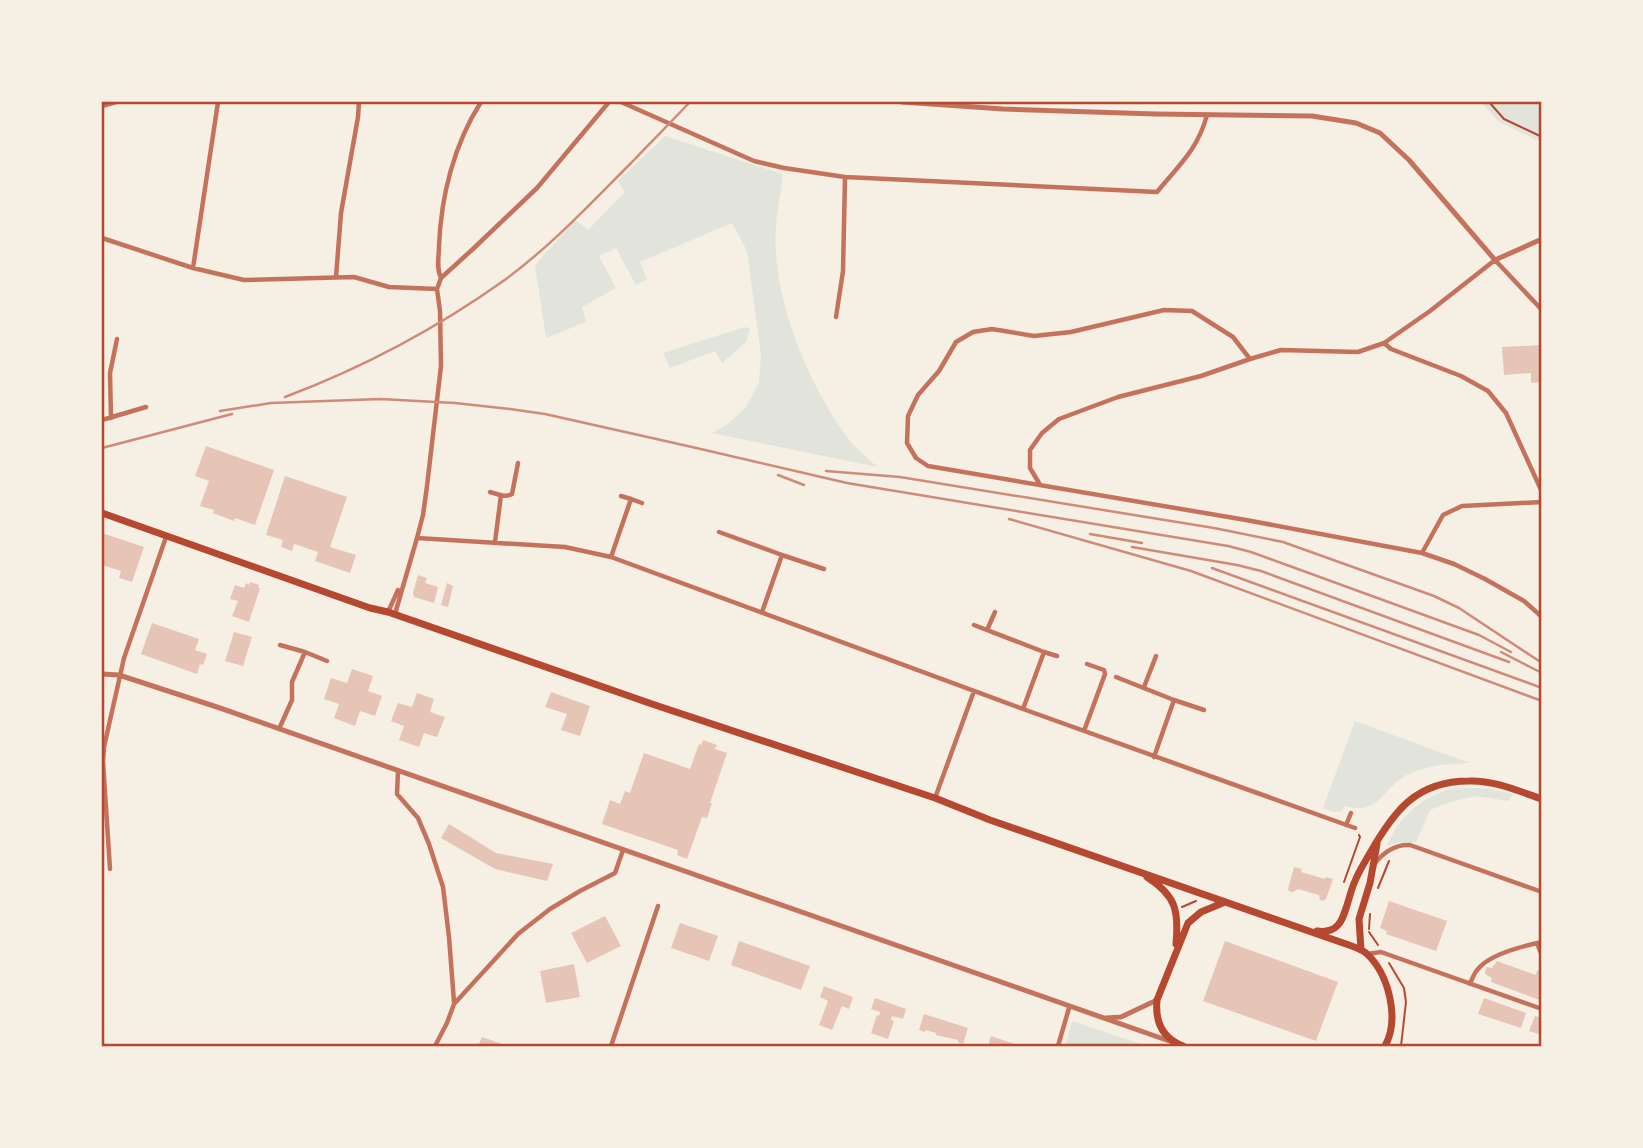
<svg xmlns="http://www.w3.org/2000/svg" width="1643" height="1148" viewBox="0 0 1643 1148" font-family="Helvetica,sans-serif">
	<rect width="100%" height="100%" fill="#f6efe4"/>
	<path fill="#e2e4dc" d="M1481,102H1541V142L1499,122Z
		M665,136L783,174C781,192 777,210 776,227C771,296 807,382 847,437C855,448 867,457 877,467L712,433L728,424L746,407L759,383L761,355L747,251L732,223L640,262L647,279L636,285L616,248L599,256L616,288L582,307L586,322L546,338L535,265L575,220L588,230L625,192L618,181Z
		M745,327L750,329L746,342L722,363L715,351L670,368L663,353Z
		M1355,721L1470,763C1448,764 1425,765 1405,776C1380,791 1380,815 1345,806L1342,811L1334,812L1323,808Z
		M1477,788L1492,789L1513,794L1508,801L1477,796L1453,801L1430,810L1416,842L1396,843L1387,846C1397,819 1421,797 1450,789C1458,787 1468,788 1477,788Z
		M1072,1021L1075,1022L1146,1046H1087L1082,1045L1081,1046H1065Z"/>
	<path fill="#e6c5b7" d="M1542,345V382L1531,383V373L1504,375L1502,347Z
		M206,446L274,470L255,525L235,518L234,521L213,513L214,510L200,506L209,481L195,476Z
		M285,476L347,497L330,547L356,555L350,573L315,561L318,552L294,544L292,551L281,547L283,540L266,535Z
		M102,533L144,547L132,582L119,578L121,571L102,565Z
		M418,575L427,578L425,583L438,587L434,603L414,597L413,593Z
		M250,582L259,585L258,588H260L249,622L232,616L238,601L230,599L235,585L244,588L246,583L249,585Z
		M447,583L453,586L448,607L441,605Z
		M152,623L199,639L195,650L207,654L203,665L200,664L197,674L141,654Z
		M234,632L252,637L243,666L225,661Z
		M352,669L373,676L368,691L382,696L375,716L360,711L355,726L334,718L339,704L324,699L331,678L347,683Z
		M551,692L590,706L580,736L561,730L567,714L545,707Z
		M417,693L434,699L430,712L445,717L437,737L424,733L419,747L399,740L404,726L391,721L398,703L412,707Z
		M703,740L717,745L715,749L727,753L710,803H712L707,818L702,817L687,859L677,855L678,850L602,824L610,800L620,804L625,791L630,793L644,753L690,769L699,744L701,745Z
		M449,824L496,853L553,864L547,881L495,869L441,838Z
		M1294,867L1302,869L1301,872L1325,879V877L1333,879L1326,899L1323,901L1320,900L1319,895L1298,889L1293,892H1290L1288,889Z
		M1389,901L1447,921L1436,951L1386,934L1387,931L1380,928Z
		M605,916L621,946L587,963L571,933Z
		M680,923L718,936L709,961L671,948Z
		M739,941L810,966L801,990L731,965Z
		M1225,941L1338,982L1316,1041L1203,1001Z
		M1497,961L1536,975L1537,970L1542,972L1539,984L1542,985V1001L1491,982L1492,978L1485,974V971L1487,967L1492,968Z
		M574,964L580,997L546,1003L540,971Z
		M824,986L853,997L849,1009L842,1006L832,1030L819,1025L828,1001L820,997Z
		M875,998L906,1009L903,1019L892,1016L891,1020L894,1021L888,1039L871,1033L877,1015L879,1016L880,1012L871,1009Z
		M1484,998L1526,1013L1521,1028L1478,1014Z
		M924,1014L968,1028L963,1044L958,1042V1040L936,1035V1033L926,1030L925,1032L919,1030Z
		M1535,1016L1542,1018V1035L1529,1031Z
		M991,1036L1020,1046H988Z
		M482,1037L508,1046H478Z"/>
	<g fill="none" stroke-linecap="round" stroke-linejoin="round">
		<path stroke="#b5482f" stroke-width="2" d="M1489,102L1504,119L1542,137
			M1344,882L1360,837L1359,835
			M1378,888L1389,861
			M1182,907L1196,901
			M1369,929L1370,914
			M1369,932L1378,945
			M1389,963L1404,988L1406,1002L1401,1046"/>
		<path stroke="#c5725c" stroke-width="4.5" d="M621,102L754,161L784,168L845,177L1157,192C1179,165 1198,149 1207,115
			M102,106L116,102
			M102,238L193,268L244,280L354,277L389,287L437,289
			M193,268L218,102
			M336,277L341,213L358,117L359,102
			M441,278C436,268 439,257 439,246C441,196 454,144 481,102
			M836,317L843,271L845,177
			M1384,343L1391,349L1461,376L1488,391L1506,413L1542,492
			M1250,359L1233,337L1192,311L1164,310L1071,332L1034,336L992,329L973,332L956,342L939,371L918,395L908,416L907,443L916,458L928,466L1246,520L1422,553L1454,564L1485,579L1524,601L1542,617
			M111,418L110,373L117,339
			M102,420L146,407
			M1039,483L1030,468V450L1042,433L1059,419L1118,397L1201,376L1250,359L1281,350L1358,352L1384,343L1430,311L1495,260L1542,310
			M490,492C497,494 505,498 512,494L518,463
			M631,499L642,503
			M719,532L782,555L762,612
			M417,538L565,547L611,557L1023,709L1355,828
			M495,542L501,495
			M1422,553L1443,515L1462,506L1542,502
			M782,555L824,569
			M611,557L631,499L621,496
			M388,612L398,590
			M395,614L417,538L423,515L427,486L441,366L440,311L437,289L441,278L474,248L537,188L609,102
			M974,625L1044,652L1023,709
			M987,630L995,612
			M280,645L305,652L327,661
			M1044,652L1057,656
			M1116,677L1174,700L1154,757
			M1144,687L1156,656
			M1174,700L1204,710
			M279,729L292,700V682L305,652
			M1084,731L1105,674L1104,670L1087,664
			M398,771L397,794L418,818L429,844L443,887L449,937L454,1002
			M935,798L974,691
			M1346,825L1351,813
			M1375,863C1384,852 1395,844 1410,845L1542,892
			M110,869L103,761L104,747L124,658L166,537
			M1537,943L1542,956
			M1367,954L1381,952L1542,1009
			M1470,984C1472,979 1474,973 1478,969C1490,954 1523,946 1542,942
			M435,1046L447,1023L454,1004L518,934L550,909L580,891L615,873L623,850
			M611,1046L658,906
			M1058,1046L1069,1008"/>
		<path stroke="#c5725c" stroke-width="5" d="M902,102L1003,109L1155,114L1312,116L1356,123L1380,133L1409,160L1495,260L1542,239
			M102,674L119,675L220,708L1175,1043
			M1106,1018L1121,1017L1157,1000"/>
		<path stroke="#b5482f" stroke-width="7" d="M102,513L370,608L388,612L652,704L935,798L990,820L1346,944C1352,946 1361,949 1366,953C1389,974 1400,1019 1385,1046
			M1147,877C1176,896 1179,910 1176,944
			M1317,931C1324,932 1332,931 1337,926C1346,918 1349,893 1355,881C1359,871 1365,862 1370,853C1394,811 1416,781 1469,781C1494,780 1518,791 1542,799
			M1361,950L1359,919L1370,883L1377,844
			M1183,1046C1162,1038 1155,1021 1157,1000L1188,923L1201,912L1225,902"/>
		<path stroke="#cf8b77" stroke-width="2.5" d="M285,397C362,368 439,327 506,279C552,245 591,203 631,163C651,142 671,122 690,102
			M220,411L271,403L380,399L455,403L510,409L545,414L692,447L847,483L1228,546L1251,552L1479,635L1511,652
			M102,448L232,414
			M826,471L900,477L1214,528L1283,542L1434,596L1459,608L1542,663
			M778,475L804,485
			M1009,519L1191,571L1542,701
			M1090,534L1142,543
			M1132,547L1237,565L1261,571L1509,662
			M1212,568L1542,688
			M1501,652L1542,673"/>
	</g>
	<rect width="1643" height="1148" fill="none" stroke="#f6efe4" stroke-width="206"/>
	<rect x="103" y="103" width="1437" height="942" fill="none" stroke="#b5482f" stroke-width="2.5"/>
</svg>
